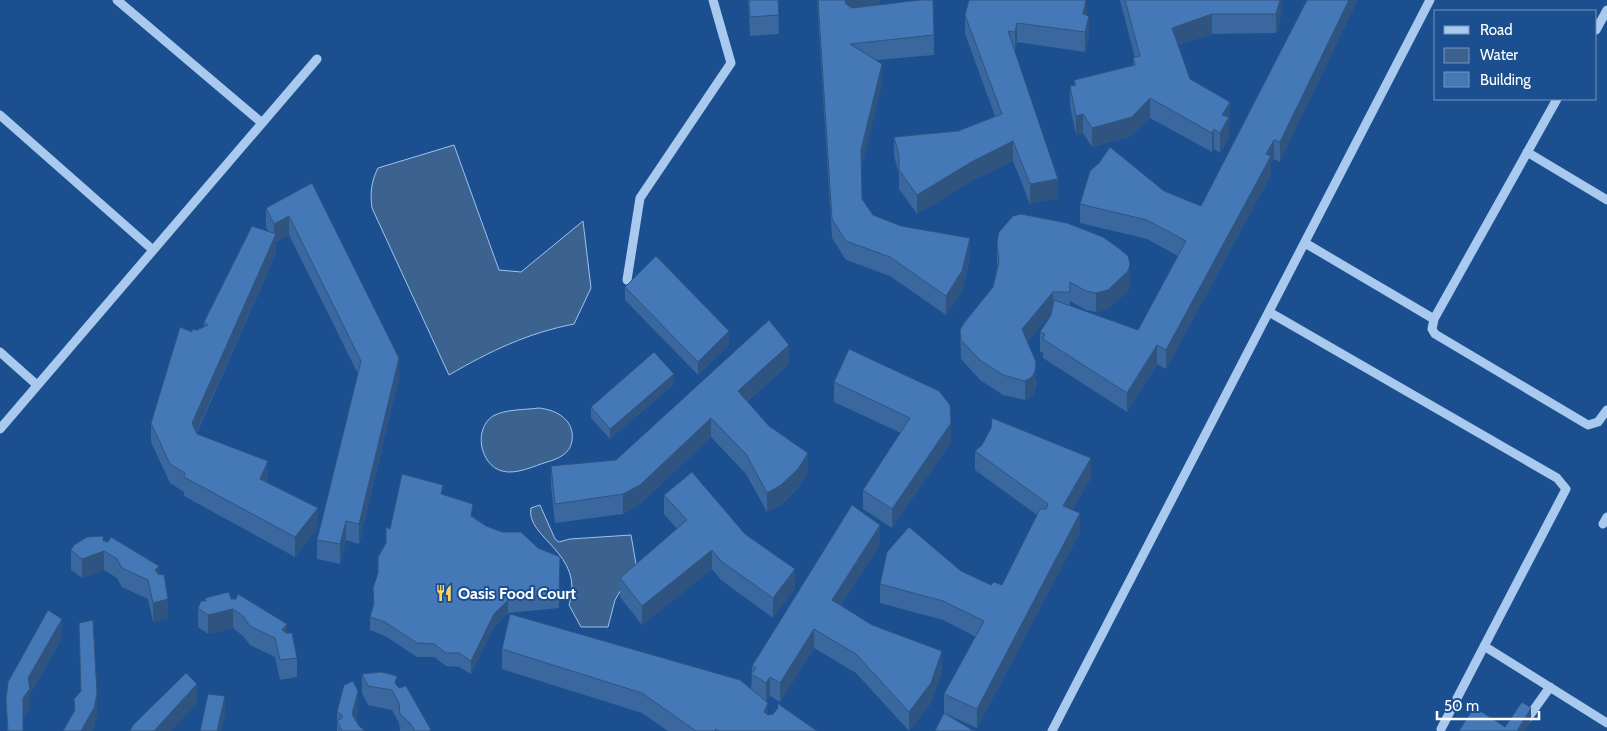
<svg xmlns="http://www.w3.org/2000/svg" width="1607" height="731" viewBox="0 0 1607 731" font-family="Cabin,sans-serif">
	<rect width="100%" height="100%" fill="#1b4f8f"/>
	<path fill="#3c6290" stroke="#9cc4f0" d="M454,145L499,270L521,272L583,221L591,288L574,324C528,333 490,351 449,375L372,208C370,193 371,182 378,168Z
		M539,408C557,410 575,420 572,441C570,454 558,459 547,462C534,466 516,475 502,471C480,465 473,429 493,416C505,409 525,410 539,408Z
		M540,505L555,539L559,542L570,539L631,535L636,564L615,600L608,627H581L569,605C586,553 525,538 531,508Z"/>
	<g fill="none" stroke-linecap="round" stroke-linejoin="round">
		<path stroke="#a9c9ee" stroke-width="9" d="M117,0L262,123
			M1596,30L1607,10
			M1557,99L1434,319L1432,329L1435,334L1588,425L1598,422L1607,410
			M0,115L153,250
			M1527,152L1607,200
			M1305,243L1434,319
			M627,280L640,198L731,63L713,0
			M1269,312L1557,478L1566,489L1441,729
			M0,352L37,385
			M0,429L317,59
			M1603,524L1607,517
			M1484,646L1607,723
			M1527,719L1550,687
			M1052,731L1430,0"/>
	</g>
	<path fill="#3a679d" d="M748,0H778L779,34L750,36Z
		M817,0H880V4L878,5L934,35V55L877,60L882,83L861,169L862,199L873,215L970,257L962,291L946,315L890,276L846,260L832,238Z
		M1120,0H1282V13L1276,33L1212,34L1178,45L1190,79L1230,121L1229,123V137L1220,153L1214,149L1212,152L1150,118L1132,136L1092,147L1083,133L1076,135L1070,106V86H1074V80L1133,65V58H1135Z
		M1307,0L1280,162L1274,159L1271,163V175L1166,369L1157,364L1127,412L1043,358V353L1040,351V332L1051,315L1052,312L1027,342L1036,382L1035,390L1032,396L1025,400L1003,395L980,380L961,359L960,330L993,287L997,267V242L1130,283L1128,291L1108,309L1096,312L1086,310L1070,301V306L1138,330L1178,256L1147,239L1080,223V204L1164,191L1201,206Z
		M965,15H1087L1089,35L1085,52L1017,42L1015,51L1058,198L1030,204L1013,161L973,180L917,214L899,189V174L894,156V137L958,131L995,116L965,34Z
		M312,183L399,377L359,544L346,540L340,564L317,559V540L358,374L289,235L276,242V253L197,433L268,480L267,483L318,527L295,557L184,496V492L170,483L151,442V423L192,332L204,327V322L268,231L266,227V208Z
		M625,287L729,345L698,375L625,300Z
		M789,364L747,402L808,472L798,488L781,505L767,512L746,474L711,437L640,504L623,514L555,523L551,485V466L616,460Z
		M834,382L951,423V442L892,528L863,509V490L901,433L834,402Z
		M674,384L610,439L591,418V407Z
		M975,451L1091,478L1072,510L1080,532L977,728L944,713V694L976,637L943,620L880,603V584L961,571L991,585H1002L1037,515L975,470Z
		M443,495L486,526L560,557L559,608L508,613L494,627L471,674L459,667L446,666L434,657H417L385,636L370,630V617L373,606V588L378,573L390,529Z
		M664,495L745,534L795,588L773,618L721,580L712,569L642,625L620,597V578L677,529L664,514Z
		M103,541L159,574L168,618L153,622L148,599L122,587L117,578L104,570L82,578L71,570V550Z
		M880,544L841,605L942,671L931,703L909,731L856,673L814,648L780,702L770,696L766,702L768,715L817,731H668L642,713L502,669V649L751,690L752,666Z
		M205,598L231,599L287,633L297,658V677L280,680L275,657L250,645L243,636L233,628L208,634L198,627V608L205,601Z
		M79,623L97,713L94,727L92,731H63L74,712V699L81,691Z
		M62,638L30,694V709L23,718V731H7L6,699Z
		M362,674L397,686L431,731H400L399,723L392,710L368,705L362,693Z
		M358,710L356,720L359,726L365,731H337V712Z"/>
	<path fill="#305480" d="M844,0H880V4L865,13L844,18Z
		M1087,0V18L1083,33V14Z
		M1280,0H1282V13L1276,33V14Z
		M1349,0H1358L1280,162V142Z
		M1212,14V34L1172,47V28Z
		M1089,16V35L1085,52V32Z
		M1017,23V42L1015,51V32Z
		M882,64V83L861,170V150Z
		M1150,98V118L1132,136L1092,147V128Z
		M1230,102L1229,137L1220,153V133L1222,115Z
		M1083,114V133L1076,135V116Z
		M1214,129V149L1212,152V133Z
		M1274,140V159L1271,163V175L1166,369V350Z
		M1013,141V161L973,180L917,214V195L973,161Z
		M1058,179V198L1030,204V184Z
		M289,216V235L276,242V253L192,442V423L274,239V224Z
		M970,238V257L962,291L946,315V296Z
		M1130,264V283L1128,291L1108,309L1096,312V293Z
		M1053,292V311L1022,349V329Z
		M729,331V345L698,375V362Z
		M789,345V364L738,410V391Z
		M1157,345V364L1127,412V393Z
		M399,358V377L359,544V524Z
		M1036,362L1035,390L1032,396L1025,400V381Z
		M674,374V384L610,439V429Z
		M711,418V437L640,504L623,514V494Z
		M951,423V442L892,528V509Z
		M808,453V472L798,488L781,505L767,512V493Z
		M1091,458V478L1063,526V506Z
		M268,461V480L260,499V479Z
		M318,508V527L295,557V537Z
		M1080,513V532L977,728V709Z
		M346,521V540L340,564V544Z
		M880,525V544L832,619V600Z
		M712,550V569L642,625V606Z
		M104,551V570L82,578V559Z
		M159,566V585L155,570Z
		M795,569V588L773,618V598Z
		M168,599V618L153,622V603Z
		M508,600V613L494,627L471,674V661L494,614Z
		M233,609V628L208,634V615Z
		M62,619V638L30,694V709L23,718V698L28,678Z
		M287,624V643L282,630Z
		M814,629V648L780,702V683Z
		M942,651V671L931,703L909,731V712Z
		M770,677V696L766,702V683Z
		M197,684V704L171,731H154Z
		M358,691V710L353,731L352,714Z
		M97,694V713L94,727L92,731H81Z
		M225,696V715L221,731H217Z
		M768,703V723L764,712Z
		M1531,708V721L1525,731H1517Z"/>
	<path fill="#4478b7" stroke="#305480" d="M749,0H778L779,15L750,17Z
		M818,0H845L846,4L852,8L920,0H933L934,35L850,44L882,64L861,150L862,199L873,215L901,226L970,238L962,271L946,296L890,257L846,241L832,219Z
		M969,0H1086L1083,14L1089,16L1085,32L1017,23L1015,32L1008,31L1058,179L1030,184L1013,141L973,161L917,195L899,170V156L894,137L958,131L1002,114L965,15Z
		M1125,0H1280L1276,14H1212L1172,28L1190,79L1230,102L1222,115L1229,117L1220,133L1214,129L1212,133L1150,98L1132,117L1092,128L1083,114L1076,116L1070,86L1076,85L1074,80L1135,65L1133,58L1140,56Z
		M1307,0H1349L1280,142L1274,140L1266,154L1271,156L1166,350L1157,345L1127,393L1043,339L1045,334L1040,332L1051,315L1054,300L1138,330L1186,241L1147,220L1080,204L1090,171L1099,163L1110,147L1164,191L1201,206Z
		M312,183L399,358L359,524L346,521L340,544L317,540L361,361L289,216L274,224L266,208Z
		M1021,214L1067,223L1103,237L1121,250L1128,256L1130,264L1128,271L1108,290L1096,293L1086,291L1070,282V292H1053L1022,329L1036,362L1035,371L1032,377L1025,381L1003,375L980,360L961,340L960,330L964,323L993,287L999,262L997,242L999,232L1013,216Z
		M252,226L276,234L192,423L197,434L268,461L260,479L318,508L295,537L184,477L185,473L170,464L151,423L180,327L192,332V329L197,330L208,325L204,322Z
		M656,256L729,331L698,362L625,287Z
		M769,320L789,345L738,391L769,426L808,453L798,469L781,485L767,493L746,454L711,418L640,485L623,494L555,504L551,466L616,460Z
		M849,349L939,391L950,405L951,423L892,509L863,490L910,418L834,382Z
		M654,352L674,374L610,429L591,407Z
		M992,418L1091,458L1063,506L1080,513L977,709L944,694L984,621L943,601L880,584L887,552L909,527L961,571L991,585L994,582L1002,585L1040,509H1046L1048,504L975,451L982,445L991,428Z
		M692,472L745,534L795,569L773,598L721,561L712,550L642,606L620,578L687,520L664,495Z
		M402,474L443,485L441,494L473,504L471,516L486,526L502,532H521L538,548L560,557L559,594L508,600L494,614L471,661L459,653H446L434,644L417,643L385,622L370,617L374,603L373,588L378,573V557L386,543V527L390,529Z
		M852,505L880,525L832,600L872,625L942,651L931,683L909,712L856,654L814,629L780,683L770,677L766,683L751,674L756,668L752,666Z
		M103,536V541L108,542L111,537L159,566L155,570L158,574L164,575L168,599L153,603L148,580L122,568L117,559L104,551L82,559L71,550L74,545L87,537Z
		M229,592L231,599H236L238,594L287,624L282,630L286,633H292L297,658L280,660L275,638L250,626L243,616L233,609L208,615L198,608L201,601H206L205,598Z
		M48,610L62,619L28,678L30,689L23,698V731H8L6,699L8,682Z
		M510,614L740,680L768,703L764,712L768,715L773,714L778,708L777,703L817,731H719L716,729L715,731H696L642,693L502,649Z
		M93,620L97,694L94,708L81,731H63L75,710L74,699L81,691L79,623Z
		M381,672L397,676L395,683L399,688L406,686L431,730L429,731H415L410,723L400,714L399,703L392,690L368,686L362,674Z
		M186,673L197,684L154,731H130L133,725Z
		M353,681L358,691L352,714L359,726L365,731H342L337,721L342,718V715L337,712L344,685Z
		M208,694L225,696L217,731H200Z
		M1522,702L1531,708L1517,731H1459L1474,707L1505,727Z
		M944,713L974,731H935Z"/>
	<defs>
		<g id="restaurant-bare" transform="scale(1.35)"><path d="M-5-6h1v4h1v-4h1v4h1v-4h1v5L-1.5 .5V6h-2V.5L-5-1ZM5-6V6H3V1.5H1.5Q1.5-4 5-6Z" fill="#ffd166" stroke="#1b4f8f" stroke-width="2.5" paint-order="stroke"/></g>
	</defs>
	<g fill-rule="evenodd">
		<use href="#restaurant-bare" x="444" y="593"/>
	</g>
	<g text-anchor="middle" stroke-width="4" stroke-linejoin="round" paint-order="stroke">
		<g font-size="16" font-weight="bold" fill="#fff" stroke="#1b4f8f" text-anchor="start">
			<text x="458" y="599">Oasis Food Court</text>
		</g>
	</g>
	<rect x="1434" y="10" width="162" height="90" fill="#1b4f8f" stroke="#7695bc"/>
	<rect x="1444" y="26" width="25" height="8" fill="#a9c9ee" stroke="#7695bc"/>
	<text x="1480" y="35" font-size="15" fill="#ffffff">Road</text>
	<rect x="1444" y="48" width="25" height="15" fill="#3c6290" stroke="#7695bc"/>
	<text x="1480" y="60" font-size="15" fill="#ffffff">Water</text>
	<rect x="1444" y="72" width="25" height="15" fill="#4478b7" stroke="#7695bc"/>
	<text x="1480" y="85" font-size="15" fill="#ffffff">Building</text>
	<path d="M1437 711v8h102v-8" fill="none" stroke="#ffffff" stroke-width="2.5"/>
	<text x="1444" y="711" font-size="15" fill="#ffffff" stroke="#1b4f8f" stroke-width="4" paint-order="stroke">50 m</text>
</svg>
